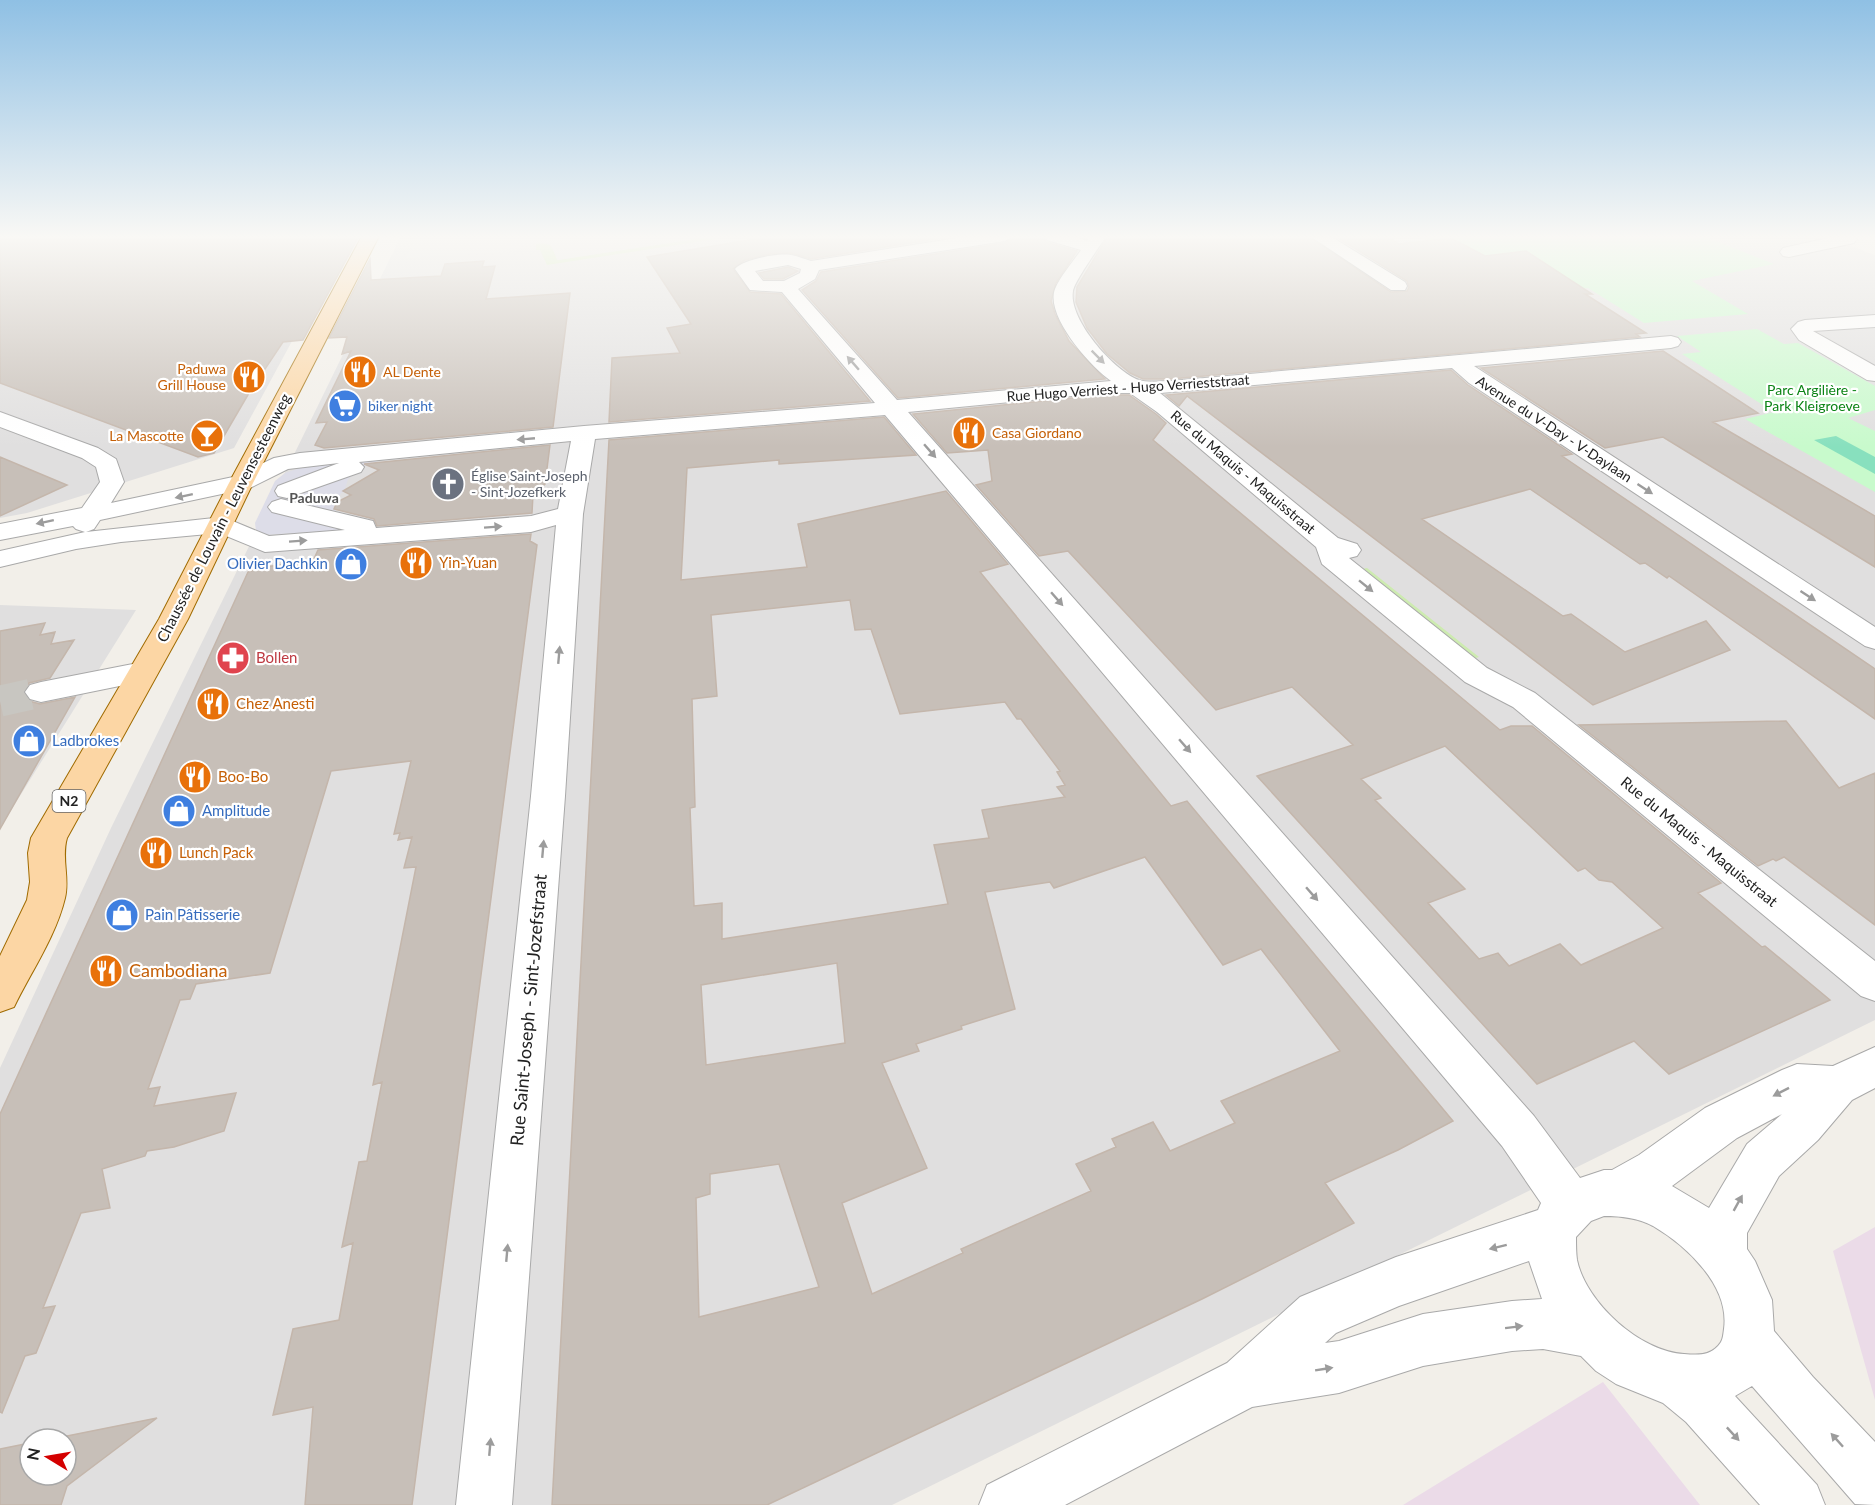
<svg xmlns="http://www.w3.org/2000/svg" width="1875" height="1505" viewBox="0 0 1875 1505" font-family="Lato,sans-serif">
	<rect width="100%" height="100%" fill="#f2efe9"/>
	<path fill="#e0dfdf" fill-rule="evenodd" d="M0,236H349L234,448L27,513L0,518Z
		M401,236H1824L1875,255V1020L892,1505H0V1068L111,828ZM30,1439H66V1475H30Z
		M0,605L136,610L0,828Z"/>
	<path fill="#ebdbe8" d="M1875,1227V1400L1833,1251Z
		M1603,1382L1700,1505H1403Z"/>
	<path fill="#cdebb0" d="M714,236H735L547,265L540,250H536V243L550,244L558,260Z
		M1367,568L1479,657L1469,660L1358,570Z"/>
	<path fill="#c8facc" d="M1418,236H1703L1774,264L1692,281L1748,314L1644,323L1588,288L1523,293Z
		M1757,329L1784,344L1798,343L1875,386V410L1848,418L1875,431V492L1745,419L1774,412L1682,354L1701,352L1677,336Z"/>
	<path fill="#88e0be" d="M1836,436L1875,457V474L1814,440Z"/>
	<path fill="#e2e2e2" d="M440,236H568L574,242H578L575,236H714L557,260L552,246L544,243L519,245L518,251L406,258L416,238Z"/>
	<path fill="#dddde8" d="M378,457L376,462L368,463L348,479L344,492L341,493L338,499L341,500L334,513L345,530L262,535L256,531L255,523L275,481L285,473L303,467Z"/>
	<path fill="#c7bfb8" stroke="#c4b6ab" stroke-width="1.5" fill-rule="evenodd" d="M0,236H359L303,340L283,342L249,393L214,453L198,457L0,383Z
		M773,236H954L811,259L791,253L770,254L745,260L733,269L750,292L781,294L870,401L609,422L612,358L680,353L667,328L691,324L647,257Z
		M1015,236H1043L1046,242L1077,251L1056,283L1051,301L1055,314L1069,341L1105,379L898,398L802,290L816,281L821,272L1005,243Z
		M1108,236H1308L1391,292L1407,291L1409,287L1407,281L1335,236H1386L1399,244L1451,238L1485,256L1526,251L1592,294H1585L1646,333L1636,334L1640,337L1171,379H1143L1130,373L1107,354L1087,328L1076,302L1077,287Z
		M370,259L371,280L441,276L445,264L484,261L482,267L495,266L486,299L570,293L553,427L324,448L315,445L327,422L316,423L351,351L342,354L347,337L329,338Z
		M788,267L798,271L783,279H764L759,273Z
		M1663,351L1758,413L1713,422L1875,516V567L1663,437L1605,448L1481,368Z
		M1451,370L1468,385L1572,454L1562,456L1875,669V719L1669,576L1667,578L1645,563L1640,564L1530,489L1422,519L1563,616L1571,614L1625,652L1706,621L1730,650L1593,705L1187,396L1179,406L1166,395Z
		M1102,395H1129L1156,414L1166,423L1153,440L1500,730L1511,726H1532L1721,883L1698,893L1762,947L1765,946L1830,1000L1669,1074L1634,1041L1537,1084L1257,776L1353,745L1292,687L1216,710L1068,551L1039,556L976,485L992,481L988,450L947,453L913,414ZM1445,746L1578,871L1585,868L1599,880L1612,882L1663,928L1581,965L1560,944L1509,966L1498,953L1479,959L1428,903L1465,889L1375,800L1381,798L1361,779Z
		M884,417L916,455L779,464V460L687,468L681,580L807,567L798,524L946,491L1008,564L980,572L1171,806L1187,801L1453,1121L1398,1150L1325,1183L1354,1223L1202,1299L767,1505H552L609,440ZM850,600L855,630L871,629L900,714L1005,702L1017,719H1021L1060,771L1057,772L1065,785L1057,787L1065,797L982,810L989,838L934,845L948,904L722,939V903L694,906L690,808L695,807L692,699L717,696L711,615ZM1145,857L1223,965L1261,949L1340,1051L1221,1101L1235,1123L1170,1151L1153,1122L1112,1139L1116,1147L1076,1164L1091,1191L961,1249L963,1253L872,1294L842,1203L927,1168L882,1063L919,1051L916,1044L962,1029L961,1026L1015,1009L985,892L1050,882L1054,888ZM837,963L845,1043L706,1065L701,985ZM779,1164L819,1287L699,1317L696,1198L710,1194V1174Z
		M550,445L545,484L533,494L532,513L377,526L374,519L334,509L337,502L351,495L343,491L379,470L364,464Z
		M0,457L31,470L67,485L0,516Z
		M531,534L530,541L537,545L412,1505H305L313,1407L273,1415L293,1329L339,1320L353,1243L342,1247L359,1162L367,1161L382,1082L373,1085L416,867L404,868L412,837L398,840L400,833L394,834L411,761L331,771L270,973L196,984L190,999L180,1000L148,1089L160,1087L154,1106L236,1093L224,1131L174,1147L147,1151L145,1156L102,1169L110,1208L81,1213L43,1308L55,1306L36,1353L25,1356L2,1413L0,1412V1114L248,572L264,567L313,561L318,550Z
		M45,623L40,635L55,632L51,644L74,640L50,678L29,683L23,693L29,701L40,704L75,697L0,829V631Z
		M1786,721L1839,788L1875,773V925L1784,857L1776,861L1773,859L1758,866L1579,725Z
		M157,1418L67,1486L61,1505H0V1449L30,1443V1475H66V1439H52Z"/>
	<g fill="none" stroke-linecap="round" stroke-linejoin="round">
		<path stroke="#c8c6c1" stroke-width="31" stroke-dasharray="31 16" stroke-linecap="butt" d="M0,701L41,692"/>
		<g stroke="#a9a9a9" stroke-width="2">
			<path id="minor" d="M970,236H1013L1005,241L819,270L815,279L798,289L897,400L1111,381C1090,366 1045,316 1055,289C1061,275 1073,262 1081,250L1047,240L1045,236H1072L1087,241L1089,236H1106C1099,248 1075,280 1073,291C1068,319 1114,371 1139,380C1147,383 1162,381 1171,381L1671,336L1678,338L1681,342L1678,346L1671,348L1474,366L1875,627V649L1865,646L1469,383L1452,368L1160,393L1338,538L1357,544L1361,550L1357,556L1349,558L1487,668L1535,693L1875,961V1001L1861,996L1513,707L1465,682L1322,564L1316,547L1157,412L1130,393H1102L908,412L1534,1116L1580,1178L1604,1170H1612L1639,1155L1705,1108L1782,1070L1797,1064L1833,1066L1875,1047V1088L1852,1100L1818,1140L1779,1176L1747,1233V1249L1755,1261L1772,1300L1774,1331L1813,1377L1875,1442V1505L1855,1504L1752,1386L1735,1396L1817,1485L1825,1505H1760L1686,1422L1663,1403L1616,1384L1596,1371L1581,1356L1543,1349L1512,1351L1423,1366L1339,1393L1252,1407L1065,1505H979L987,1485L1227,1363L1300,1297L1396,1257L1538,1210L1541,1203L1502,1146L885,415L595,439L583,514L565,796L512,1505H456L531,796L556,525L531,532L265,552L219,533L121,542L76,549L0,567V551L85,532L76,529L73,526L0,540V524L82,508L100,482L96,467L82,458L0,427V412L98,448L116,459L124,482L111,503L233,477L274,458L300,453L584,426L875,403L782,292L750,290L735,269C743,259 779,253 791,255C798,256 804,259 811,261ZM788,265L801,269L800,273L784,281H763L755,271ZM571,441L558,509L531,516L376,528L373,521L281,499L272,502L268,507L272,512L345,530L269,536L223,517L86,532L94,529L100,520L250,488L288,469L339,463L278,486L275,491L278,496L287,498L361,472L364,467L359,462ZM1782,1114L1747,1144L1709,1208L1672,1186L1737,1138ZM1604,1216C1621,1216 1638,1218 1653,1226C1687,1246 1730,1286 1724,1329C1723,1336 1723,1341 1718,1346C1709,1356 1697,1355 1684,1354C1641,1352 1586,1303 1577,1260C1576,1253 1576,1245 1576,1237L1591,1221ZM1529,1261L1542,1299L1512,1301L1423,1314L1339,1341L1325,1343L1336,1333L1399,1306Z
				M1310,236H1330L1405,282L1407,286L1405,290H1391Z
				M1837,236H1855L1857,239L1854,243L1789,257L1783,256L1780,252L1783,248Z
				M1875,315V327L1813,331L1875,366V381L1867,380L1799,340L1791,329L1798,322L1805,320Z
				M143,662L154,665L158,672L154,679L41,702L30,699L25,692L30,685L41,682Z"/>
		</g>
		<g stroke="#a06b00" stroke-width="2">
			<path id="major" d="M362,236H379L253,483L188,619L67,838C61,858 70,878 65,898C56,936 31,972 14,1007L0,1012V956L27,900L30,882L28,853L31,838L159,619L229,483Z"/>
		</g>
		<use href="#minor" fill="#fff" fill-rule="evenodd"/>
		<use href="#major" fill="#fcd6a4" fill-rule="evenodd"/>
	</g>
	<defs><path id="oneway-solid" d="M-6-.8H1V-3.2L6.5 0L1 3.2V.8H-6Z" transform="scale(1.5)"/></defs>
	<g fill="#9c9c9c">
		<use href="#oneway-solid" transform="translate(1098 357) rotate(45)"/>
		<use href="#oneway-solid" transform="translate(853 363) rotate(-131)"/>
		<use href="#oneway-solid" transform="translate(526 439) rotate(175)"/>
		<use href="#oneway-solid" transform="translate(930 451) rotate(49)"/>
		<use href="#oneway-solid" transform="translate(1645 489) rotate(33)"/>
		<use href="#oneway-solid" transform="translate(184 496) rotate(168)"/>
		<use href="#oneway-solid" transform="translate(45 522) rotate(168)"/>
		<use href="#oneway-solid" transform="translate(493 527) rotate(-4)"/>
		<use href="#oneway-solid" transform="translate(298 541) rotate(-4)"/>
		<use href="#oneway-solid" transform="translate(1366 586) rotate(39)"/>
		<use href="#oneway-solid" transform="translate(1808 596) rotate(33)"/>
		<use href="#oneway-solid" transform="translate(1057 599) rotate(49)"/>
		<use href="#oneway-solid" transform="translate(559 655) rotate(-85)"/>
		<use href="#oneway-solid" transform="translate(1185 746) rotate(49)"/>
		<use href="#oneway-solid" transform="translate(543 849) rotate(-85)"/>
		<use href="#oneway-solid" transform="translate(1312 894) rotate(49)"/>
		<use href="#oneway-solid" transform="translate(1781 1092) rotate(153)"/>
		<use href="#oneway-solid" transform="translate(1738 1203) rotate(-61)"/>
		<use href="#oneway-solid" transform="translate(1498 1247) rotate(166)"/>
		<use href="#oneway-solid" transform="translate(507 1253) rotate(-85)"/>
		<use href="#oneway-solid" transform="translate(1514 1327) rotate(-7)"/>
		<use href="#oneway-solid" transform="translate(1324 1369) rotate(-9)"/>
		<use href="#oneway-solid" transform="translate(1733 1434) rotate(47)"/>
		<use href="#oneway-solid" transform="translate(1837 1440) rotate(-132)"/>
		<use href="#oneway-solid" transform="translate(490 1447) rotate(-85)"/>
	</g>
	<linearGradient id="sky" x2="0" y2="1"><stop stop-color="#8fc0e4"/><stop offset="0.53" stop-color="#f9f8f5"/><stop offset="1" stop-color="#f9f8f5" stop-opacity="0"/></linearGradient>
	<rect width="1875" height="447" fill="url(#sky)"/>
	<defs>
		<g id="restaurant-disc" transform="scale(1.725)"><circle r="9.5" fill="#e8710a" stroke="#fff"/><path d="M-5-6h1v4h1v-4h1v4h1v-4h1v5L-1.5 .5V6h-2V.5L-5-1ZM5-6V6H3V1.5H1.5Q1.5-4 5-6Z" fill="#fff"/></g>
		<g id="supermarket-disc" transform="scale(1.725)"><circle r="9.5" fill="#3f7fe0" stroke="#fff"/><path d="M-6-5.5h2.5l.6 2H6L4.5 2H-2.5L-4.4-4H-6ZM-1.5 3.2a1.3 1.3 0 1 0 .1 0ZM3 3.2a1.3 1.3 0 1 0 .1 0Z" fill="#fff"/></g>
		<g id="bar-disc" transform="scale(1.725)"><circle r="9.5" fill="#e8710a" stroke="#fff"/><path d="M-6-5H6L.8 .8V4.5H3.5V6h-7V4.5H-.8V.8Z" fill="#fff"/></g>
		<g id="church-disc" transform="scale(1.725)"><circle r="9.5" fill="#6b7280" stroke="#fff"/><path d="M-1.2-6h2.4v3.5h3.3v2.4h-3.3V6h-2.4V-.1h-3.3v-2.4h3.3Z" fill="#fff"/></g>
		<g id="shop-disc" transform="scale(1.725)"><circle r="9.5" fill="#3f7fe0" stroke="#fff"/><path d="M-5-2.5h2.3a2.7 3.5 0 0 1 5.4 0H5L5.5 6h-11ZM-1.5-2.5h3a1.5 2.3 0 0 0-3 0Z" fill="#fff"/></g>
		<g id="pharmacy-disc" transform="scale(1.725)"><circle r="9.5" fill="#e0444e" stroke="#fff"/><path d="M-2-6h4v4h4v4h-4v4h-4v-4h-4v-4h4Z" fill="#fff"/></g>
	</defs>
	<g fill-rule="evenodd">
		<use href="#restaurant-disc" x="360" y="372"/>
		<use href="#restaurant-disc" x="249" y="377"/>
		<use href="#supermarket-disc" x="345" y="406"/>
		<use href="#restaurant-disc" x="969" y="433"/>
		<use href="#bar-disc" x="207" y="436"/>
		<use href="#church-disc" x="448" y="484"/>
		<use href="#restaurant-disc" x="416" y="563"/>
		<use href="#shop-disc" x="351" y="564"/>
		<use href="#pharmacy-disc" x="233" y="658"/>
		<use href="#restaurant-disc" x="213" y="704"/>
		<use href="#shop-disc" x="29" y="741"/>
		<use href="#restaurant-disc" x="195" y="777"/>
		<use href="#shop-disc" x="179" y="811"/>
		<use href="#restaurant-disc" x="156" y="853"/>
		<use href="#shop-disc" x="122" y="915"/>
		<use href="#restaurant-disc" x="106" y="971"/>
	</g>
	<g text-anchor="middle" stroke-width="4.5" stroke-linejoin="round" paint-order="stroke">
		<g font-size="14" fill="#c56008" stroke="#fff" text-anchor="end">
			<text x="226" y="374">Paduwa<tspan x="226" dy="16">Grill House</tspan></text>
			<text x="383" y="377" text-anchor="start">AL Dente</text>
			<text x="992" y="438" text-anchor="start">Casa Giordano</text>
			<text x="184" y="441">La Mascotte</text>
		</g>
		<g font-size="14" fill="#222" stroke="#fff">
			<text transform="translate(1128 388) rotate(-4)" y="5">Rue Hugo Verriest - Hugo Verrieststraat</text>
			<text transform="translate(1554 429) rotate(33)" y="5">Avenue du V-Day - V-Daylaan</text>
			<text transform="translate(1243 472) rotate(40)" y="5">Rue du Maquis - Maquisstraat</text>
		</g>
		<g font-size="14" fill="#0c8416" stroke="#fff">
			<text x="1812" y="395">Parc Argilière -<tspan x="1812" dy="16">Park Kleigroeve</tspan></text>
		</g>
		<g font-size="14" fill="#366cbe" stroke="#fff" text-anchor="start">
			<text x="368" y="411">biker night</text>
		</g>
		<g font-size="14" fill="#5b616d" stroke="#fff" text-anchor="start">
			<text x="471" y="481">Église Saint-Joseph<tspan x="471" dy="16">- Sint-Jozefkerk</tspan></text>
		</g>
		<g font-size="14" font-weight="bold" fill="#555" stroke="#fff">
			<text x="314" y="503">Paduwa</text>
		</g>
		<rect fill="#fff" stroke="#646464" stroke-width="1.5" x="52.5" y="790" width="33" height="22" rx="4.5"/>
		<g font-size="14" font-weight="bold" fill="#222">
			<text x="69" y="806">N2</text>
		</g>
		<g font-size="15" fill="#222" stroke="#fff">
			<text transform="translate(224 518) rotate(-63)" y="5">Chaussée de Louvain - Leuvensesteenweg</text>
			<text transform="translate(1699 842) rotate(39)" y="5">Rue du Maquis - Maquisstraat</text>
		</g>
		<g font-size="15" fill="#c56008" stroke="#fff" text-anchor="start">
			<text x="439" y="568">Yin-Yuan</text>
			<text x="236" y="709">Chez Anesti</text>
			<text x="218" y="782">Boo-Bo</text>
			<text x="179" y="858">Lunch Pack</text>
		</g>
		<g font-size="15" fill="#366cbe" stroke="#fff" text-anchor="start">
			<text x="328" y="569" text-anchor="end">Olivier Dachkin</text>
			<text x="52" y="746">Ladbrokes</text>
			<text x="202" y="816">Amplitude</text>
			<text x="145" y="920">Pain Pâtisserie</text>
		</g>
		<g font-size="15" fill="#be3a42" stroke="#fff" text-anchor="start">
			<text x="256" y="663">Bollen</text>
		</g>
		<g font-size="18" fill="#c56008" stroke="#fff" text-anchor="start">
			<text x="129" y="977">Cambodiana</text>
		</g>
		<g font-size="18" fill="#222" stroke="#fff">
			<text transform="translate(529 1010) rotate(-85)" y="6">Rue Saint-Joseph - Sint-Jozefstraat</text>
		</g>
	</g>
	<g transform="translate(48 1457) rotate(281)"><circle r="28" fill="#ffffff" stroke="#a7a7a7" stroke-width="1.5"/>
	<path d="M0-4.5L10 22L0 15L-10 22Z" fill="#d40000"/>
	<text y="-9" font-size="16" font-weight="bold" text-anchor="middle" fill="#222222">N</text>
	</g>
</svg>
